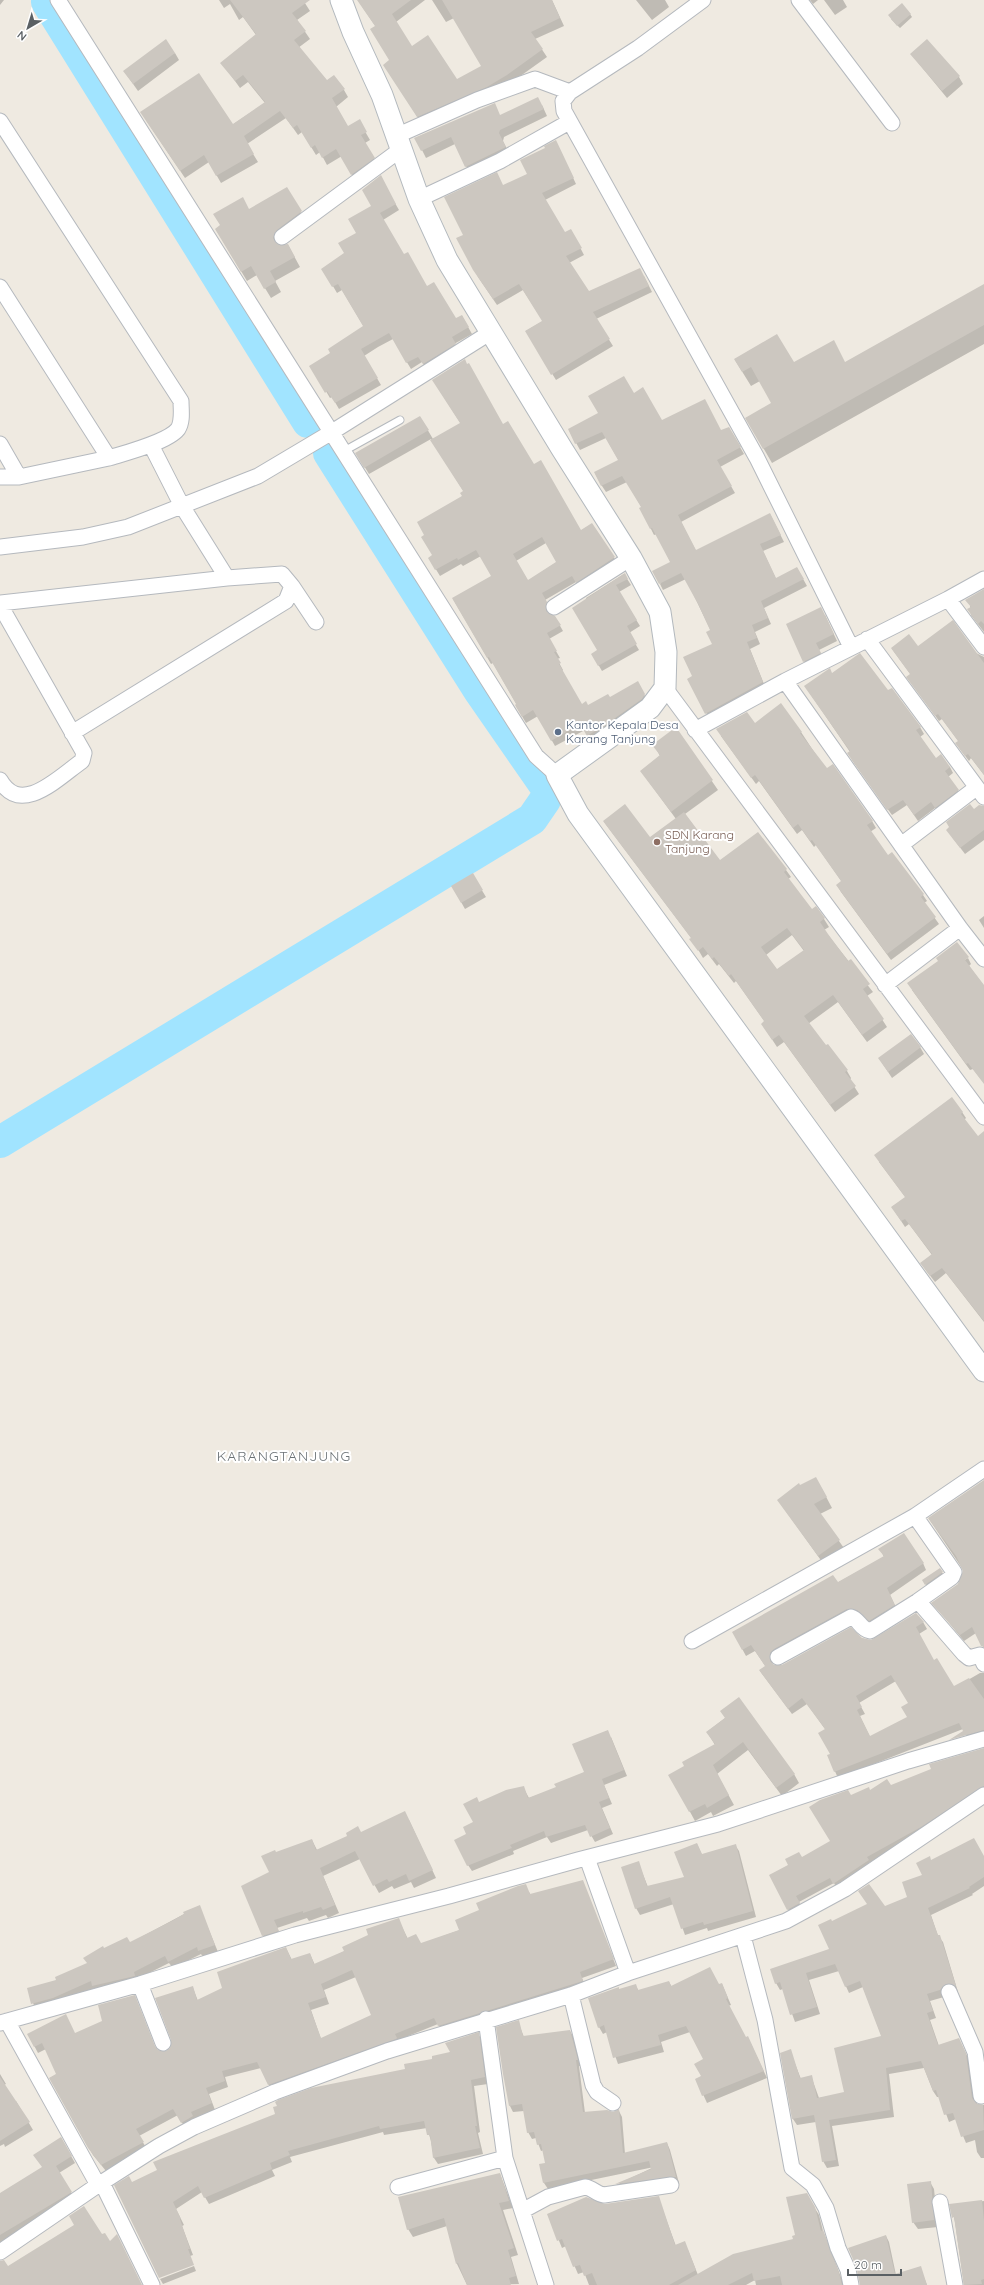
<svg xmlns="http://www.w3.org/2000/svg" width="984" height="2285" viewBox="0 0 984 2285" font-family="Quicksand,sans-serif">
	<rect width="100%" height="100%" fill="#efeae1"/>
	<path fill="#0003" fill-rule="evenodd" d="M0,0H4L0,5Z
		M219,0H303L310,11L297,20L310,39L298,48L327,81L344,90L348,97L336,107L348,127L359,121L370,140L365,143L378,166L356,182L342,156L327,165L320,152L316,155L302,132L298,135L286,118L247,144L258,162L221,183L209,162L185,178L146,120L232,125L265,103L248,82L240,88L222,63L256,35L243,17L239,20L230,4L224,8Z
		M360,0H425L396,22L411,47L457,80L483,67L454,18L446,22L432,0H552L564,26L535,39L547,57L512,82L422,124L389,72L391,61L376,27L363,8Z
		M636,0H665L669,7L652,20Z
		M810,0H818L813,4Z
		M824,0H843L847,7L835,15Z
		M910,14L912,17L900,28L891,19Z
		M175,53L179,60L138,91L124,71Z
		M911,54L959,77L963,84L947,98Z
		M542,105L547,116L504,137L503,141L510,155L470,174L455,144L426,158L416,138Z
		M559,148L576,184L545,200L565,234L571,230L584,255L569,263L589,292L644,276L652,292L596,319L613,346L556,380L526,331L543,321L523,290L497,305L478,277L464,235L503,187L528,174Z
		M380,177L399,210L383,220L404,256L427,287L456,320L462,316L472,334L454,344L458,350L427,370L422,362L411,369L393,339L378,347L364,356L381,385L339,409L332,397L330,398L311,366L332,354L364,327L342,290L337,293L323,269L345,253L372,206Z
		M287,188L306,222L279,245H288L300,267L275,281L281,292L271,298L257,275L247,281L216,229Z
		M984,285V344L772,463L746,418L773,404L760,381L751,386L735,360L794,364L845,363Z
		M433,380L503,425L580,531L592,524L618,564L580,588L576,582L545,600L550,609V614L555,617L563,631L549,639L560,658L557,659L563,670L562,671L581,705L588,706L610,699L637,683L648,701L592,741L585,730L555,746L538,716L526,723L516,706L517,705L493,663L491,664L453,599L492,576L481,556L463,566L461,564L440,576L429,558L433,556L464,492L431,439L369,474L361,461L420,417L433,439L461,424ZM546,543L557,562L528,581L516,561Z
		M634,394L661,422L721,431L729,428L744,454L720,467L735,493L681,522L696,551L770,514L784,542L763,551L776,579L797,568L807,586L764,608L771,624L755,632L760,644L750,649L766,689L710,720L688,679L693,677L713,644L711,631L686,579L663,590L660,584L671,563L657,534L654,535L651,529L641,508H642L627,482L606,492L602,486L595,473L619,461L606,438L580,450L569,430Z
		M624,574L631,585L619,592L640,626L629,633L639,650L602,671L592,654L599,650L586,598Z
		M984,590V632L971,615L970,605Z
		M825,615L837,641L819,650L824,660L808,668L804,661Z
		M917,647L976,653L984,657V775L971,758L969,761L960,749L959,742L942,719L939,721L911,682V675L892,649Z
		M832,674L888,692L920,727L924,734L920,737L936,759L950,767L953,773L948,777L962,796L939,813L935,808L918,821L907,805L892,815L852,760L850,752L809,692Z
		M755,724L801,732L826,770L872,821L876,828L870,832L888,856L892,853L923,895L927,901L924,903L939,924L891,960L841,892L837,885L842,882L816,845L814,847L802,830L797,834L759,781L756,784L721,736Z
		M676,729L718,790L685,814L720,861L758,833L786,870L791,877L788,879L812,910L816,907L824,919L829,927L824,930L873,992L867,996L887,1027L867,1042L838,1002L808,1024L847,1071L851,1078L850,1080L859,1094L835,1112L784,1042L777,1047L762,1024L765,1022L736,981L734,983L719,964L717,966L708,954L703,958L692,939L604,822L650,838L676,819L641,771L660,756L654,745ZM792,935L804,951L777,970L766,955Z
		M974,810L984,816V840L965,854L952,837Z
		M472,874L486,897L465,909L452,886Z
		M984,916V928L979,920Z
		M968,958L971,964L969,966L984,986V1083L973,1069L970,1070L912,990Z
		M920,1047L924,1054L892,1078L879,1058Z
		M962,1112L966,1118L964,1120L977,1137L984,1136V1322L946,1273L935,1282L925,1269L932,1255L909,1224L905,1227L892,1207L906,1198L879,1162Z
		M984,1482V1648L976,1633L964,1641L933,1603L958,1585L964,1571L929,1519Z
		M822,1489L832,1508L820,1514L846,1551L825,1566L778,1500Z
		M880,1549L923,1563L926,1570L890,1595L898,1612L873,1627L862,1616L777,1656L772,1664L777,1667L861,1638L872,1641L923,1622L927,1629L919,1634L934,1662L954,1688L980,1673H984V1737L969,1741L963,1729L838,1778L828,1756L831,1755L825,1729L807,1704L792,1714L760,1671L766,1667L755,1651L746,1656L733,1632L837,1583L884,1557ZM896,1681L909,1703L908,1718L870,1737L860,1716L865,1714L859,1703Z
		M940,1569L946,1580L928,1588L924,1581Z
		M725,1718L794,1774L799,1783L782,1796L748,1750L717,1774L734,1805L713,1816L711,1812L695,1821L670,1775L686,1766L715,1745L707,1732Z
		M611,1737L627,1776L604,1785L612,1804L602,1808L613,1834L595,1842L588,1830L551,1843L547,1837L513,1851L514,1854L472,1871L468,1865L467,1834L475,1823L479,1804L523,1787L529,1798L557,1788L585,1772Z
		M984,1756V1792L924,1832L869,1863L871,1866L837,1889L834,1883L799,1902L802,1909L791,1915L771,1875L832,1841L851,1796L891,1787Z
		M409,1820L436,1878L414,1888L411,1882L394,1889L392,1886L379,1893L360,1859L323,1876L339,1913L328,1918L326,1915L309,1921L307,1918L277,1928L282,1939L268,1943L263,1935L271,1873L276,1854L312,1840L317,1850L361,1833Z
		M697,1844L702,1855L735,1845L739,1851L756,1917L708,1931L707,1928L685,1935L674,1904L640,1915L636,1908L638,1862L648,1887L685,1878Z
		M984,1858V1886L972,1894L973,1895L931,1915L938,1936L943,1942L958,1992L950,1990L944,1997L930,2001L936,2018L930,2020L939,2046L959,2039L970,2062L977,2104L984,2105V2158H981L977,2152L975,2140L966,2143L956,2119L949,2122L940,2097H937L933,2091L924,2068L889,2074L894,2117L832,2126L839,2166L827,2168L823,2161L816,2122L797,2125L793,2119L790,2051L801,2079L811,2076L819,2098L846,2093L882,2037L863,1987L849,1993L839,1971L809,1980L820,2014L795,2022L783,1989L780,1990L776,1983L831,1950L832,1923L885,1907L908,1898L931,1861Z
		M582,1881L616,1966L582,1978L586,1987L443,2032L438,2024L272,2091L261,2068L225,2077L228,2087L209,2094L215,2110L193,2119L196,2123L185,2128L178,2115L139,2136L147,2149L106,2171L93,2155L50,2078L57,2074L46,2049L38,2053L28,2034H75L166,2053L171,2049L193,1988L198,2001L224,1988L286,1948L292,1960L310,1954L315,1965L345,1951L398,1919L408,1939L421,1944L460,1930L529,1892L531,1895ZM356,1977L373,2016L321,2039L311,2010L329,2004L324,1990Z
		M199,1906L218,1952L203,1957L201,1954L173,1968L169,1963L137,1979L97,1993L95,1988L57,2005L36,2011L28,1989L57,1981L88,1964L104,1949L130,1943Z
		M669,1982L672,1987L722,1984L731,2005L728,2006L745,2038L751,2044L767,2078L707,2103L696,2079L702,2077L704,2059L690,2032L661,2042L664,2052L618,2064L607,2032L603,2034L599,2027L619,1991L635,1985L639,1991Z
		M518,2022L524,2037L570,2031L574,2038L581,2066H579L585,2113H613L619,2111L622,2117L625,2154L667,2143L670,2150L679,2183L620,2190L616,2185L654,2167L548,2189L544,2183L546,2164L544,2150L541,2151L536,2138L532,2139L528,2132L524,2111L513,2112L510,2106Z
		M478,2034L482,2040L488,2084L474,2086L480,2132L478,2133L483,2154L438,2164L434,2158L431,2141L427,2128L384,2135L383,2132L290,2157L292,2162L272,2170L275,2176L209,2204L202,2192L176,2209L184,2225L182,2226L193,2255L190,2256L132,2184L451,2052Z
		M0,2074L6,2084L4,2085L14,2102L16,2101L33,2130L5,2147L4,2144L0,2146Z
		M61,2138L75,2163L59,2173L75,2199L0,2246V2194L43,2168Z
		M500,2174L513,2208L503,2210L518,2255L511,2257L519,2284L467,2285L457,2264L447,2226L413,2237L408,2229Z
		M930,2182L934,2189L938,2227L918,2229L913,2222Z
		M806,2194L819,2215L823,2231L844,2285H756L755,2280L746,2285H589L584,2272L578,2274L566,2246L562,2248L548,2214L658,2197L676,2246L688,2250L698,2275L794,2240Z
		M984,2201V2285H964L955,2222L951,2205Z
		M886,2236L889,2242L896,2275L920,2267L927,2285H867Z
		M194,2266L196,2271L163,2284L160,2279Z"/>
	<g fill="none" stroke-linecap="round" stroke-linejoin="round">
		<path stroke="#a1e4ff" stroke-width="32" d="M47,2L308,422
			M0,1142L532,819L545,800L548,790L480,692L329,453"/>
	</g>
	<path fill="#ccc7c0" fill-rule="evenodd" d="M230,0H310L292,13L306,31L294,40L327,80L334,75L345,89L332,98L348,126L360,119L367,132L361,135L375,158L351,175L336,149L322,158L315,145L311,148L297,125L293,128L280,111L244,136L254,154L216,176L204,155L180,171L140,112L199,73L233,124L265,102L243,75L235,81L220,63L256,34Z
		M357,0H411L392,14L412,46L428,35L457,79L481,66L442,0H552L560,18L531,32L543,49L507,75L487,87L417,117L383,65L389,60L370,29L375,26Z
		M902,3L911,14L897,26L888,15Z
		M166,39L175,53L133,84L123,71Z
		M927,39L960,76L942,91L910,54Z
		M538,97L544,109L500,130L499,133L506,147L465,167L451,137L421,151L414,138L495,103L500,115Z
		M556,140L574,178L542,193L565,232L571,229L582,248L566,256L589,291L640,268L649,286L593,312L610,339L551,375L525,331L542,321L519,284L493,299L473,270L456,238L463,235L444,197L497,172L503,185L527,174L520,160L545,148L544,146Z
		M381,175L396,204L380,213L404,254L408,252L427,286L434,282L456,318L462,315L469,327L452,337L456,344L423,364L418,357L406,363L389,333L361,349L378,378L335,403L327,391L325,393L309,366L330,353L328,349L363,326L338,284L332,287L321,269L344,253L338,243L356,233L348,219L371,206L362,190Z
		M287,187L302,211L277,230L273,238L279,245L288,244L295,257L270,271L276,282L264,289L251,266L241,272L215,229L220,225L213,214L243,197L249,209Z
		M984,284V325L763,449L745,418L771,403L751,367L742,372L734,359L777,334L794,362L834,340L845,362Z
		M465,359L467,364L469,363L503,424L508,421L534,464L541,460L581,530L592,523L615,557L576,583L572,576L542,593L547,602L546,611L555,616L561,625L547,633L557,651L554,652L561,663L559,664L582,704L586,701L588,705L608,694L610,697L638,681L645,694L642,699L608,723L587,736L580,724L551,741L533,710L522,717L515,705L516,704L489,657L487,658L452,598L491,576L476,550L458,560L457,558L435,570L428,558L432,555L421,537L424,535L417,522L462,496L460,493L463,491L430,440L460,423L432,380ZM542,537L556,562L528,580L513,554Z
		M624,376L634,393L643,387L662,420L705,399L721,430L729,427L741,447L717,460L732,486L678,515L696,550L770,513L781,535L760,544L776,578L797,567L804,579L761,601L768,618L752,625L757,638L747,642L763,682L705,714L687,679L692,676L683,657L712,644L706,632L710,630L698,604L681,573L659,584L652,571L670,562L652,528L650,529L639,508L641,507L622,476L601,486L594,472L618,460L602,432L575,444L568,429L598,413L588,396Z
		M420,416L429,430L364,468L355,453Z
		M625,573L628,579L616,585L637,620L627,626L637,644L598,666L591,654L597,650L572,608Z
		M984,589V624L981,621L978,624L967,609L971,607L965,600Z
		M821,607L834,634L816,643L821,653L803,662L786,624Z
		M953,620L984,663V775L968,754L965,756L955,743L958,741L938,714L935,716L906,677L910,674L891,648L909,634L918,646Z
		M860,653L888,690L892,688L921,727L916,730L936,758L941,754L950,767L945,771L959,790L935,808L931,802L914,815L903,800L887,810L847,753L850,751L804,686L830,668L832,673Z
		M781,703L802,732L800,733L827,768L833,764L873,821L867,825L888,855L892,852L924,894L921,897L936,917L887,954L836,885L841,881L812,840L810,841L798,824L793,828L755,775L751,778L716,729L747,712L755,723Z
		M676,727L713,780L671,812L640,771L660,755L652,745Z
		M625,804L650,837L684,812L720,860L758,832L787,869L784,872L812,909L816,906L825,918L820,922L828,934L848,961L851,959L870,984L863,989L884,1019L862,1035L833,995L804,1016L826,1045L828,1044L848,1070L845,1072L856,1086L830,1105L779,1035L772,1040L761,1024L764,1021L731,974L729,976L714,957L712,959L703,947L698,951L689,939L691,938L603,821ZM787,928L804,950L777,969L761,947Z
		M970,804L974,809L979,805L984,806V830L960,848L946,830L949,827L946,822Z
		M473,873L483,890L461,903L451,886Z
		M957,942L969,957L965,960L984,985V1084L968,1063L966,1064L907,983L938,961L936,958Z
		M911,1034L921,1047L888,1072L878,1058Z
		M952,1097L963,1112L961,1114L978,1136L984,1131V1321L942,1268L930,1276L920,1263L932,1254L905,1219L901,1221L891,1207L905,1197L874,1155Z
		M816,1477L827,1497L814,1504L840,1540L818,1556L777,1500L799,1483L800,1485Z
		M984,1480V1647L981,1646L972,1627L960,1635L931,1603L958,1584L963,1571L956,1556L928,1518Z
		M904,1533L924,1563L887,1588L895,1605L869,1621L857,1610L847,1609L774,1649L770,1653V1661L774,1665H782L851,1627L862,1638L871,1640L916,1613L924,1622L916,1627L934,1660L937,1658L954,1686L969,1678L984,1699V1730L949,1740L963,1731L959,1723L834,1772L827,1755L830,1754L818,1733L825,1729L802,1698L788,1709L759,1670L765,1666L751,1645L742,1650L732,1632L833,1575L838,1582L884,1556L878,1549ZM891,1675L908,1703L901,1707L907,1717L870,1736L857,1710L862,1707L856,1696Z
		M940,1568L943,1572L925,1585L922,1580Z
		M739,1697L795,1774L776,1788L743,1742L713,1765L729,1795L707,1808L705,1804L689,1812L668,1775L684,1766L682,1762L715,1744L706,1732L725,1718L720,1711Z
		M608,1730L624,1770L602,1779L609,1798L599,1802L610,1828L590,1837L585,1825L546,1837L544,1831L510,1845L512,1848L467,1866L454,1840L466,1834L463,1827L473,1822L463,1804L477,1797L479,1802L506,1790L524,1786L528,1798L556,1787L554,1784L584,1772L572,1744Z
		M984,1748V1786L921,1827L867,1857L869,1860L833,1884L830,1878L796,1896L800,1903L787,1910L769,1875L788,1865L785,1859L799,1852L802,1857L830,1841L809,1807L820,1800L848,1790L851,1795L869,1787L870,1790L887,1779L891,1785L931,1769L929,1764Z
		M405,1811L433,1870L409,1881L406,1874L389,1882L387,1879L373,1886L355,1851L320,1868L335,1905L323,1910L321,1907L303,1913V1911L274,1920L279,1931L262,1936L241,1886L269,1872L261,1856L275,1850L276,1852L312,1839L316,1850L347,1836L346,1833L358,1826L361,1832Z
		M974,1838L984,1856V1877L969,1887L970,1888L928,1908L938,1935H940L956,1986L946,1984L940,1990L927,1994L933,2011L927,2013L938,2045L959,2038L966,2054L972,2098L977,2104L983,2105L984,2130L961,2137L953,2113L944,2115L936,2090L933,2091L921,2061L886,2068L890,2110L829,2120L836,2160L822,2162L814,2115L792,2119L780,2053L791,2049L800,2078L812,2075L817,2098L844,2092L834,2048L881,2036L860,1981L845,1987L835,1964L806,1973L817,2007L790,2015L780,1982L775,1984L770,1969L829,1949L818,1925L831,1919L832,1921L867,1904L858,1891L869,1884L885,1906L907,1897L902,1882L922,1875L916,1863L930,1856L931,1860Z
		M697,1843L702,1854L736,1844L753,1911L704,1925L703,1922L681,1929L670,1897L635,1909L621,1867L639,1861L647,1886L684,1877L674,1852Z
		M583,1880L614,1959L580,1972L583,1981L438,2026L434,2018L395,2034L397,2038L396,2039L268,2085L257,2062L222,2071L225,2081L206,2088L212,2103L191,2112L193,2116L181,2123L173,2109L136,2129L144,2142L101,2165L88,2148L49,2078L56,2074L42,2043L34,2047L27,2034L66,2014L75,2033L102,2021L98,2005L135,1995L155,2046L158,2050L166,2051L170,2048L171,2040L155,1998L193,1986L197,2000L222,1988L217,1972L286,1947L291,1959L310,1953L314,1964L344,1951L342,1947L368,1935L366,1929L399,1918L407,1938L416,1934L421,1943L459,1930L455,1920L479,1910L476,1903L518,1886L526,1884L530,1894ZM352,1970L371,2015L321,2038L308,2003L326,1997L321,1984Z
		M200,1905L215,1945L198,1951L197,1947L168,1962L165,1956L134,1972L135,1976L92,1986L91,1981L53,1998L31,2004L27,1988L56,1980L55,1977L87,1963L83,1958L103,1946L104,1948L127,1937L130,1942L172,1921L184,1914L183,1912Z
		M710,1967L719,1984L722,1983L728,1998L726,1999L746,2037L748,2036L764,2071L702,2096L695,2079L701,2076L694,2064L703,2059L686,2026L658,2035L661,2045L613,2058L604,2025L598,2028L588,1998L619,1987V1989L636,1984L638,1990L669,1981L671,1986Z
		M519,2020L523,2036L570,2030L578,2060H576L583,2112L607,2110L613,2112L619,2109L623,2153L667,2142L676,2177L615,2184L651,2169L649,2161L543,2183L539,2164L545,2163L541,2144L537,2145L534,2132L527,2133L522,2104L509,2106L503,2074L496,2027Z
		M479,2032L485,2077L471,2080L477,2126H475L480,2148L433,2158L430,2135H427L424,2121L380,2129L379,2126L288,2151L290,2155L270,2163L272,2169L204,2198L198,2186L173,2202L181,2219H180L190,2249H188L194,2265L159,2278L114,2185L129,2176L132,2182L157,2170L153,2162L275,2114L273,2107L277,2106L275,2102L278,2100L311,2088L405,2069L404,2064L432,2059V2056L450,2052L445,2043Z
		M0,2077L30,2122L0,2141Z
		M61,2137L72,2156L56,2166L72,2192L0,2235V2193L42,2167L33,2155Z
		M500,2173L509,2201L499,2203L514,2248L508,2250L516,2276L509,2278L511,2285H467L458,2263L456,2264L444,2218L407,2230L398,2197Z
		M931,2181L934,2220L912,2223L907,2184Z
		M807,2193L815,2207L821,2231L823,2230L839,2273L842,2285H782L780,2276L754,2281L752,2273L728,2285H678L733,2254L793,2239L792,2236L795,2235L786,2197Z
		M659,2196L675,2245L685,2241L696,2270L669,2285H597L592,2273L584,2276L580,2265L573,2267L562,2239L557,2241L547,2214L586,2197L605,2204Z
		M982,2200L984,2221V2279L981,2280L982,2284L964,2285L954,2217L952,2218L949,2204Z
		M84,2206L102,2234L105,2233L110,2241L117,2234L142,2285H0V2261L4,2260L8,2266L74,2225L69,2216Z
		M886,2235L895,2274L921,2266L927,2285H860L856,2266L848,2248Z"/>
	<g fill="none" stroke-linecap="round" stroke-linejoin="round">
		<g stroke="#b5b9be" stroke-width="9">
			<path id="lane" d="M344,451L400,420"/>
		</g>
		<g stroke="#b5b9be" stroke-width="17">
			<path id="street" d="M58,0L536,756L557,775
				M703,0L638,48L570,92L563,101L564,111L757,458L851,647
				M799,0L892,123
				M0,121L181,401C181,410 183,421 178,429C168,442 125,453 109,458L0,287
				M396,136L477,100L535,79L570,92
				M419,199L500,161L569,122
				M282,237L400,150
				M0,444L19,477
				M0,477H19L109,458
				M0,547L83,537L128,527L258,476L332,432L491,332
				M292,586L316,622
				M948,599L984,647
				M0,603L227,578L182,506L151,445
				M0,605L84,753L82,761C59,777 21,817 0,780
				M554,607L631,558
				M867,639L984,797
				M785,681L960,928L984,959
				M665,688L984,1117
				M695,730L785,681L948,599L984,579
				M72,733L286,601L292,586L282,574L227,578
				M901,845L976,788
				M885,985L960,928
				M915,1516L954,1572L952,1577L918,1601L964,1654L969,1658L980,1655L984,1664
				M692,1641L915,1516L984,1469
				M778,1657L851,1617C859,1619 860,1629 870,1631L918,1601
				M587,1858L628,1973
				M743,1936L765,2020L792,2168L813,2185L826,2208L838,2248L848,2270L851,2285
				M140,1984L163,2043
				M949,1992L975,2052L981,2096
				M571,1995L593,2085L597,2092L613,2103
				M486,2019L505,2158L546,2285
				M7,2021L98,2185
				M0,2023L140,1984L295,1935L449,1896L578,1860L718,1824L908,1761L984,1739
				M102,2183L152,2285
				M398,2187L505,2158
				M940,2202L955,2285
				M522,2211L548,2197L585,2187C593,2188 596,2194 604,2195L671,2185
				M0,2252L98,2185L159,2146L194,2127L275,2092L387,2051L571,1995L628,1973L786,1921L845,1889L984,1795"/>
		</g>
		<g stroke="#b3b9be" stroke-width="23">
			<path id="secondary" d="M341,0L353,32L382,95L419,199L447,260L562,449L631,558L660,612L666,652L665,688L650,708L557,775L578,814L984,1371"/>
		</g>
		<use href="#lane" stroke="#fff" stroke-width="7"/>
		<use href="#street" stroke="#fff" stroke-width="15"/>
		<use href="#secondary" stroke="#fff" stroke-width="21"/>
	</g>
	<circle fill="#5c6f8a" stroke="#fff" stroke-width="1.5" cx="558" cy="732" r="4"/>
	<circle fill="#8d6e63" stroke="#fff" stroke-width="1.5" cx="657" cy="842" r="4"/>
	<g text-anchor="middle" stroke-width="4" stroke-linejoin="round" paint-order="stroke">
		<g font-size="12" fill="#4e5e75" stroke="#fff" text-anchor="start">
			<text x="566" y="729">Kantor Kepala Desa<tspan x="566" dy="14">Karang Tanjung</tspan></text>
		</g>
		<g font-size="12" fill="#785e54" stroke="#fff" text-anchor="start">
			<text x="665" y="839">SDN Karang<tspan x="665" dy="14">Tanjung</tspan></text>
		</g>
		<g font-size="14" letter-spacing="1" fill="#6b7276" stroke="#fff">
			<text x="284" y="1461">KARANGTANJUNG</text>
		</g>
	</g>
	<g transform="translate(28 28) rotate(218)" stroke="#ffffff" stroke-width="3" paint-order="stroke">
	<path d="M0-3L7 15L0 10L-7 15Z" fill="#5a6064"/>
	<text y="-6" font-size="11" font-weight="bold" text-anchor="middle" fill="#5a6064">N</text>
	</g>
	<path d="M848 2269v6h53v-6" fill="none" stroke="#5a6064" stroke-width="2"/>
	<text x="854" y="2269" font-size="12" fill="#5a6064" stroke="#ffffff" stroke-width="3" paint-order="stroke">20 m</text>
</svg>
